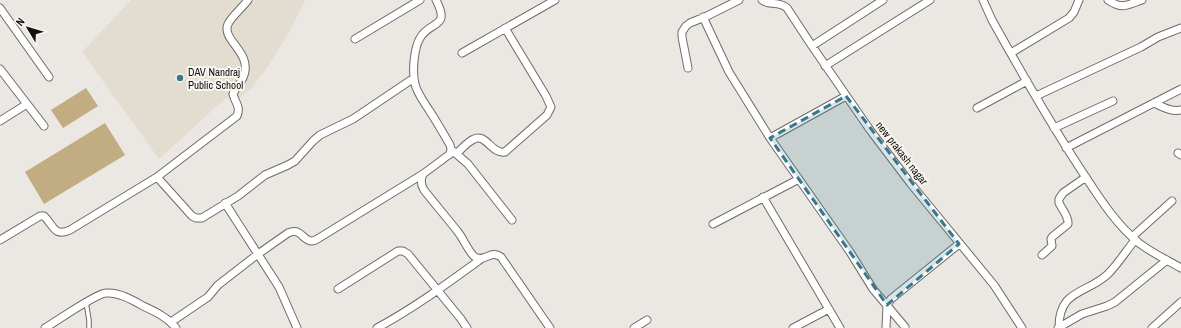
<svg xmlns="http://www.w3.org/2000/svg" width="1181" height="328" viewBox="0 0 1181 328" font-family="'Archivo Narrow',sans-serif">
	<rect width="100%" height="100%" fill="#ebe8e4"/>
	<path fill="#e2dcd1" d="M131,0H305L290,31L267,68L251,89L235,101L227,97L159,159L82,52Z"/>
	<path fill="#c2ad83" d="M86,88L98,106L63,128L51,110Z
		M105,123L125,155L44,204L25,172Z"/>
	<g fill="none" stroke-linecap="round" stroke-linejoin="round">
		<g stroke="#6d6b67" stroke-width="5.5">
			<path id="lane" d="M86,302L89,320V328"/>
		</g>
		<g stroke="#6d6b67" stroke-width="9">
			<path id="street" d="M436,0C451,29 430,20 420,38C414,48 412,72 415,84C417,93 424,102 429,110C437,122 443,133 450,145L451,149L450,154L423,174C420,180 421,185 424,190C435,204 447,218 458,232C463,238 469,253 475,257C485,263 490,249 501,257L550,328
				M762,0C771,7 777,0 787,8L812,46L870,130L911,184L994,285L1022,328
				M983,0L992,20C1022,74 1053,128 1087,179C1102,202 1118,226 1139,243C1152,253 1167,260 1181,268
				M1108,0C1123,10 1126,5 1142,0
				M0,8L49,77
				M703,17L729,72L770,138L850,252L873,289L905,327
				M355,39L420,0
				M812,46L883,0
				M462,53L555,0
				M1011,53L1069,18L1074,12L1079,0
				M825,66L930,0
				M688,68L682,37V32L686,26L690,23L707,16L739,0
				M0,69L44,126
				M1036,96L1141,47L1158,37L1181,28
				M1154,103C1163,107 1171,112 1181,110
				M977,108L1027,81
				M0,121L27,104
				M1054,128L1113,101
				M770,138L846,96
				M1066,148L1181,89
				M453,151L468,164L512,220
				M1178,153L1181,155
				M456,154C462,149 467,142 474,139C486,133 491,154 505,152L547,115L551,107L546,96L505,28
				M157,177L192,216L196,218H202L238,196L265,175L288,165L295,161L313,141L320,135L353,119L414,78
				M763,197L840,328
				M225,203L279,287L297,328
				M713,224L799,179
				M1132,237L1172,201
				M0,240L40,216H44C54,226 54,237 70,230L157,177L237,116C241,106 235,103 233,94C236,87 242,82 244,75C252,52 221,40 228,24C232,16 242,8 248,0
				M1042,255L1052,246L1051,239L1052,237L1068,224C1069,217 1062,209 1059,203V199L1063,193L1086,177
				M338,289L398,251H403L408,254L461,319L467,328
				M171,322L208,297L218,285L258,254L288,233C302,227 302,241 312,241C315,241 317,239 319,238L423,174
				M1059,327C1059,289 1087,294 1108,274C1118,264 1126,251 1135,240
				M45,328C57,321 95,294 106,293C119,292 133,300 143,306C156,312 167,317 176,328
				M377,328C414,308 448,283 481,259
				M634,328L647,320
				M793,328L829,309
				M886,328L887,305L891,299L959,244
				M1058,328L1082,314L1107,306L1115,302L1167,260
				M1152,328L1181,302"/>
		</g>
		<use href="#lane" stroke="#fff" stroke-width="3.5"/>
		<use href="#street" stroke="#fff" stroke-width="7"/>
	</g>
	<path fill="#38778c" fill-opacity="0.2" stroke="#38778c" stroke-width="3" stroke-dasharray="8 5" stroke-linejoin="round" d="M846,96L959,244L887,305L770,138Z"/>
	<circle fill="#38778c" stroke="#f8f6f1" stroke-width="1.5" cx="180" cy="78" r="4"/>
	<g text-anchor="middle" stroke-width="4" stroke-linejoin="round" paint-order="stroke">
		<g font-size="11" fill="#10100e" stroke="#f8f6f1" text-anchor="start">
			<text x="188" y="76">DAV Nandraj<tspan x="188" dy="13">Public School</tspan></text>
		</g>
		<g font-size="11" fill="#10100e" stroke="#f8f6f1">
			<text transform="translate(902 153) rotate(52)" y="4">new prakash nagar</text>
		</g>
	</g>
	<g transform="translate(28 28) rotate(308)" stroke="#f8f6f1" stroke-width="3" paint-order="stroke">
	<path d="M0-3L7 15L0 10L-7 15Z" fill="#10100e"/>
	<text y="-6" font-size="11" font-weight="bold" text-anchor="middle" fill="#10100e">N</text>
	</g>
</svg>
